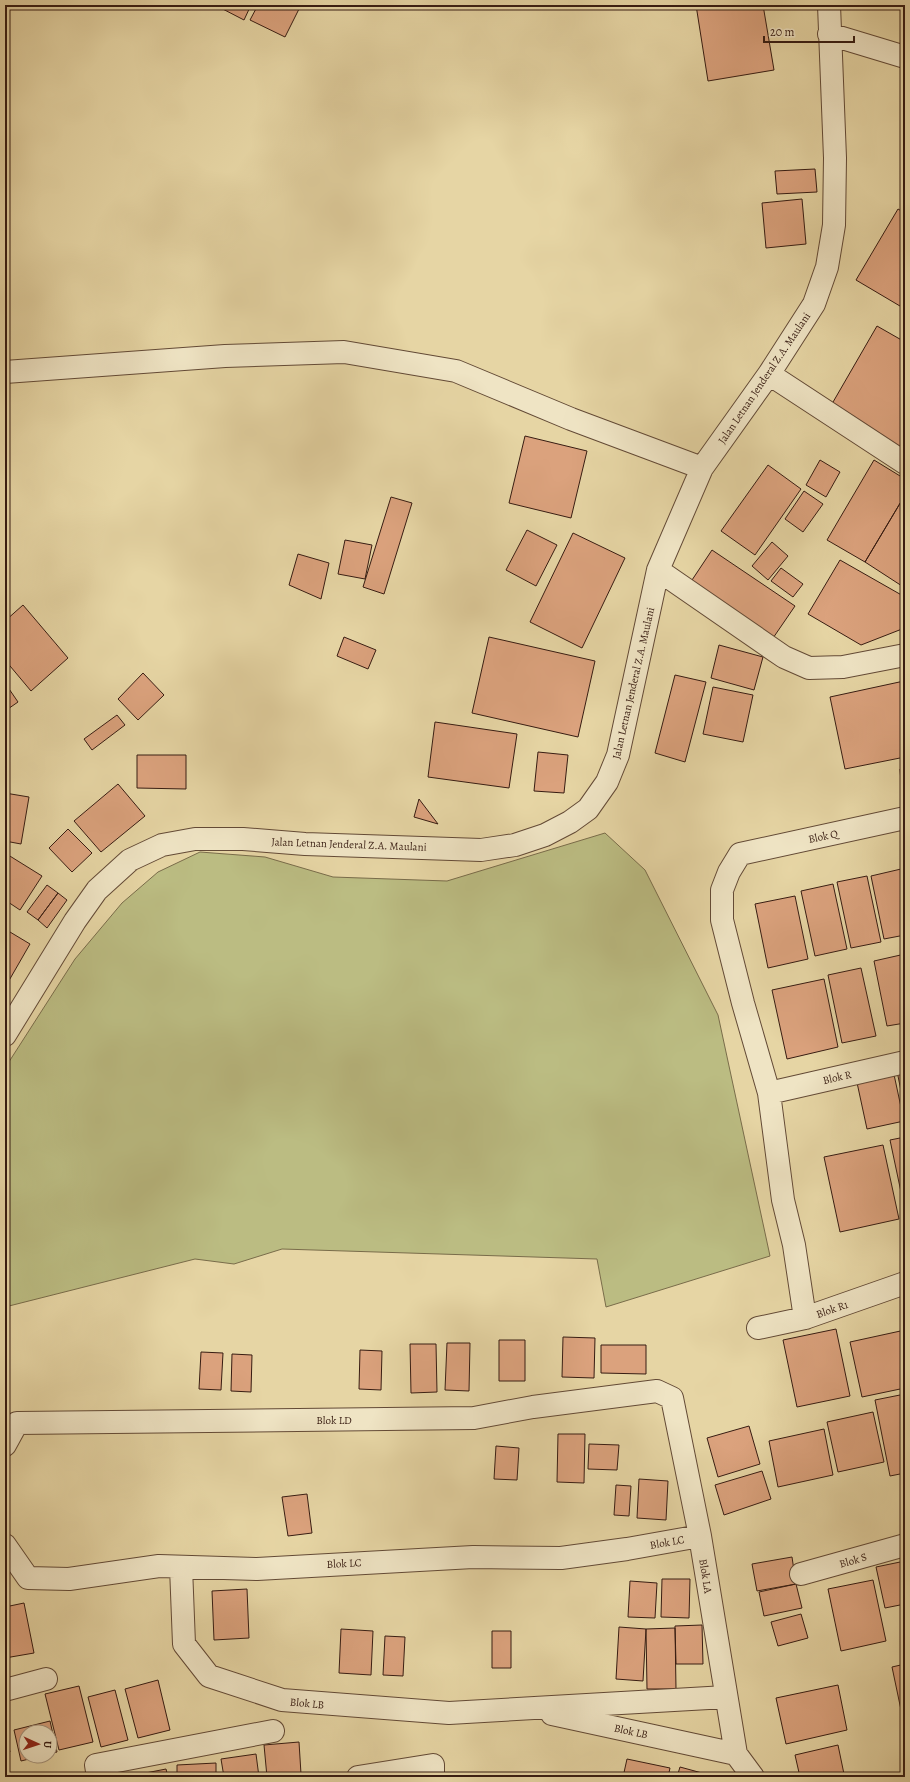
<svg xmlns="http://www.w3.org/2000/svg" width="910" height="1782" viewBox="0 0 910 1782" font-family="Alegreya,serif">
	<rect width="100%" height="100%" fill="#e6d5a4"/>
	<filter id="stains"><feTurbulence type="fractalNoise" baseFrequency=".005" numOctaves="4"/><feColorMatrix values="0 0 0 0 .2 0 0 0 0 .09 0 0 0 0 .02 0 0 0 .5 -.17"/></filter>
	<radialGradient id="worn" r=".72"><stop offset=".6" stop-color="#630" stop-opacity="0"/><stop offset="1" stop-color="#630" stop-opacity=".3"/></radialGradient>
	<path fill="#bbbc82" stroke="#796c4a" d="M605,833L645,870L718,1015L770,1256L606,1307L597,1259L282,1249L234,1264L195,1259L5,1307V1068L75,959L122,903L158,872L200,852L265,857L333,877L447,881Z"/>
	<path fill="#dba27d" stroke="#371c12" d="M215,5H251L244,20Z
		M258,5H301L285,37L250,20Z
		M696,5H763L774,70L708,81Z
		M815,169L817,192L777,194L775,171Z
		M802,199L806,244L766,248L762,203Z
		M898,209L905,213V309L856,280Z
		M877,326L905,342V454L829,409Z
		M525,436L587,451L571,518L509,503Z
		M820,460L840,472L826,497L806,485Z
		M874,460L905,479V495L865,562L827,540Z
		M768,465L801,489L755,555L721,531Z
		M804,491L823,504L803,532L785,519Z
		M905,495V581L902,586L865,562Z
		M391,497L412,503L384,594L363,587Z
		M527,530L557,545L536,586L506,570Z
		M573,533L625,558L582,648L530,622Z
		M345,540L372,545L365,579L338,574Z
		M772,542L788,556L768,580L752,566Z
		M712,550L795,606L771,641L688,586Z
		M298,554L329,563L321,599L289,585Z
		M840,560L905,597V624L902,629L861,645L808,614Z
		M781,568L803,584L793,597L771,581Z
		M23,605L68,658L31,691L5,660V621Z
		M344,637L376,650L368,669L337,656Z
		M489,637L595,661L578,737L472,713Z
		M719,645L763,657L754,690L711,678Z
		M143,673L164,695L138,720L118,699Z
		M675,675L706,682L685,762L655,753Z
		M904,681L905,757L845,769L830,697Z
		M5,683L18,702L5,711Z
		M713,687L753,695L743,742L703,734Z
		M117,715L125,725L92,750L84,739Z
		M435,722L517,734L509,788L428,777Z
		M538,752L568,755L564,793L534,791Z
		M137,755H186V789L137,788Z
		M905,768V795L902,796L900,769Z
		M118,784L145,816L101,852L74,821Z
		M5,793L29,797L21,844L5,841Z
		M419,799L438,824L414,817Z
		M68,829L92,853L72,872L49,848Z
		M5,853L42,876L20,910L5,900Z
		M901,869L905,886V935L884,939L871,876Z
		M867,876L881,942L851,948L837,882Z
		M833,884L847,949L815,956L801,891Z
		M47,885L58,893L38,920L27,912Z
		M58,893L67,900L47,928L38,920Z
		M795,896L808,959L768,968L755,904Z
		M5,929L30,944L7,984L5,983Z
		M905,954V1023L887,1026L874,961Z
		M861,968L876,1036L842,1043L828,975Z
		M824,979L838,1047L787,1059L772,990Z
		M893,1070L904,1121L867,1129L856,1078Z
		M905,1070V1111L897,1071Z
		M905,1137V1211L890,1140Z
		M883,1145L899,1219L840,1232L824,1157Z
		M836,1329L850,1396L797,1407L783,1340Z
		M905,1330V1388L862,1397L850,1342Z
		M563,1337L595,1338L594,1378L562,1377Z
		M499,1340H525V1381H499Z
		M447,1343H470L469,1391L445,1390Z
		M410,1344H436L437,1392L411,1393Z
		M601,1345H646V1374L601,1373Z
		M360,1350L382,1351L381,1390L359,1389Z
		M201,1352L223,1353L221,1390L199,1389Z
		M232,1354L252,1355L251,1392L231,1391Z
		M905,1394V1473L890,1476L875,1400Z
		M873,1412L884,1462L838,1472L827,1422Z
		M749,1426L760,1464L718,1477L707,1438Z
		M824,1429L833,1475L778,1487L769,1441Z
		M558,1434H585L584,1483L557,1482Z
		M589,1444L619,1445L617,1470L588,1469Z
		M496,1446L519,1448L517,1480L494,1479Z
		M762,1471L771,1499L724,1515L715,1485Z
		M639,1479L668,1481L666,1520L637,1518Z
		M616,1485L631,1486L629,1516L614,1515Z
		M307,1494L312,1533L288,1536L282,1497Z
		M792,1557L796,1584L757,1591L752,1564Z
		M905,1561V1604L885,1608L876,1567Z
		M662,1579H690L689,1618L661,1617Z
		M873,1580L886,1641L841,1651L828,1589Z
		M630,1581L657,1583L655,1618L628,1617Z
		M796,1584L802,1608L764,1616L759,1592Z
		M247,1589L249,1638L214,1640L212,1591Z
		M24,1603L34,1653L5,1658V1607Z
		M801,1614L808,1638L778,1646L771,1622Z
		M702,1625L703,1664H676L675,1626Z
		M619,1627L646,1629L643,1681L616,1679Z
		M675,1628L676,1689H647L646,1629Z
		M341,1629L373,1631L371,1675L339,1673Z
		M492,1631H511V1668H492Z
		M385,1636L405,1637L403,1676L383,1675Z
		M905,1664V1729L892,1667Z
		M158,1680L170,1730L138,1738L125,1689Z
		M838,1685L847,1730L786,1744L776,1698Z
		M79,1686L93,1742L59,1750L45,1694Z
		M115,1690L128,1740L101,1747L88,1697Z
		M50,1721L57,1752L50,1754V1732H26V1756H41L21,1761L14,1730Z
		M5,1730L10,1752L5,1753Z
		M299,1742L301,1774L267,1777L264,1745Z
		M838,1745L844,1774L829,1777H800L795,1755Z
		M256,1754L259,1777H224L221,1759Z
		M627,1759L670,1768L668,1777H623Z
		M216,1763V1777H177V1765Z
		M680,1767L702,1773L701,1777H677Z
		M166,1769L168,1777H125Z"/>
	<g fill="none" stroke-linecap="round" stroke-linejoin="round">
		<g stroke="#634a36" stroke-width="24">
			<path id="minor" d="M829,34L905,57
				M5,372L225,356L344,352L456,371L571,419L702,468
				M769,374L905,463
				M658,570L784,657L809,668L843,667L905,655
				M5,1035L75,921L97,890L130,860L162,845L195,839H243L305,844L481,850L515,845L545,835L570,822L588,809L607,782L618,755L658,570L702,468L769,374L814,304L827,267L834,225L835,158L829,5
				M769,1093L905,1062
				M805,1318L794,1245L783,1200L769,1093L743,1003L722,920V890L729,872L740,854L905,818
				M758,1328L805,1318L905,1283
				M5,1445L17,1423L474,1418L533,1407L657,1391L672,1398L700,1536L736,1754L753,1777
				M5,1545L28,1578L69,1579L159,1566L257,1569L473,1557L561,1558L627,1549L700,1536
				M181,1567L184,1644L209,1676L282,1700L449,1713L726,1697
				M801,1574L905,1545
				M5,1690L46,1679
				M552,1714L736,1754
				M98,1777L96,1765L273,1731
				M358,1777L433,1765V1777"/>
		</g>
		<use href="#minor" stroke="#efe4c4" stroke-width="22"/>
	</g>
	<g text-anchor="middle" stroke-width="3" stroke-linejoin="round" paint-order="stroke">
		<g font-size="11" fill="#371c12" stroke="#efe4c4">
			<text transform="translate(764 378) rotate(-56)" y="4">Jalan Letnan Jenderal Z.A. Maulani</text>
			<text transform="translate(633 683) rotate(-77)" y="4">Jalan Letnan Jenderal Z.A. Maulani</text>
			<text transform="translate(823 836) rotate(-12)" y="4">Blok Q</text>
			<text transform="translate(349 844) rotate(2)" y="4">Jalan Letnan Jenderal Z.A. Maulani</text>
			<text transform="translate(837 1077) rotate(-13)" y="4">Blok R</text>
			<text transform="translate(832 1309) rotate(-19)" y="4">Blok R1</text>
			<text x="334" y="1424">Blok LD</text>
			<text transform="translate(667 1542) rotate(-10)" y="4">Blok LC</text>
			<text transform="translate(853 1560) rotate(-16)" y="4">Blok S</text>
			<text transform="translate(344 1563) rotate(-3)" y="4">Blok LC</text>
			<text transform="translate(706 1576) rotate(81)" y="4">Blok LA</text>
			<text transform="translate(307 1703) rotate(5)" y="4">Blok LB</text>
			<text transform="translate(631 1731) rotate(12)" y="4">Blok LB</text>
		</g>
	</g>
	<rect width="910" height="1782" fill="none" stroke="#e6d5a4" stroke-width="20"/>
	<rect x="6" y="6" width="898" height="1770" fill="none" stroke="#371c12" stroke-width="2"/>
	<rect x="10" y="10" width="890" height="1762" fill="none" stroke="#371c12"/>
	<g transform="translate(38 1744) rotate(93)"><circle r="19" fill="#efe4c4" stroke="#a5947d"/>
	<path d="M0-3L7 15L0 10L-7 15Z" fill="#8f2418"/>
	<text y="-6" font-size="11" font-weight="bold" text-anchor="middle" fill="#371c12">U</text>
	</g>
	<path d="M764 36v6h90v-6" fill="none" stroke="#371c12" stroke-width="2"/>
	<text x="770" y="36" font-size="12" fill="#371c12" stroke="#efe4c4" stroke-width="3" paint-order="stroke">20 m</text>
	<rect width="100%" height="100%" filter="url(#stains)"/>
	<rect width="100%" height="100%" fill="url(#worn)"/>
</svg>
